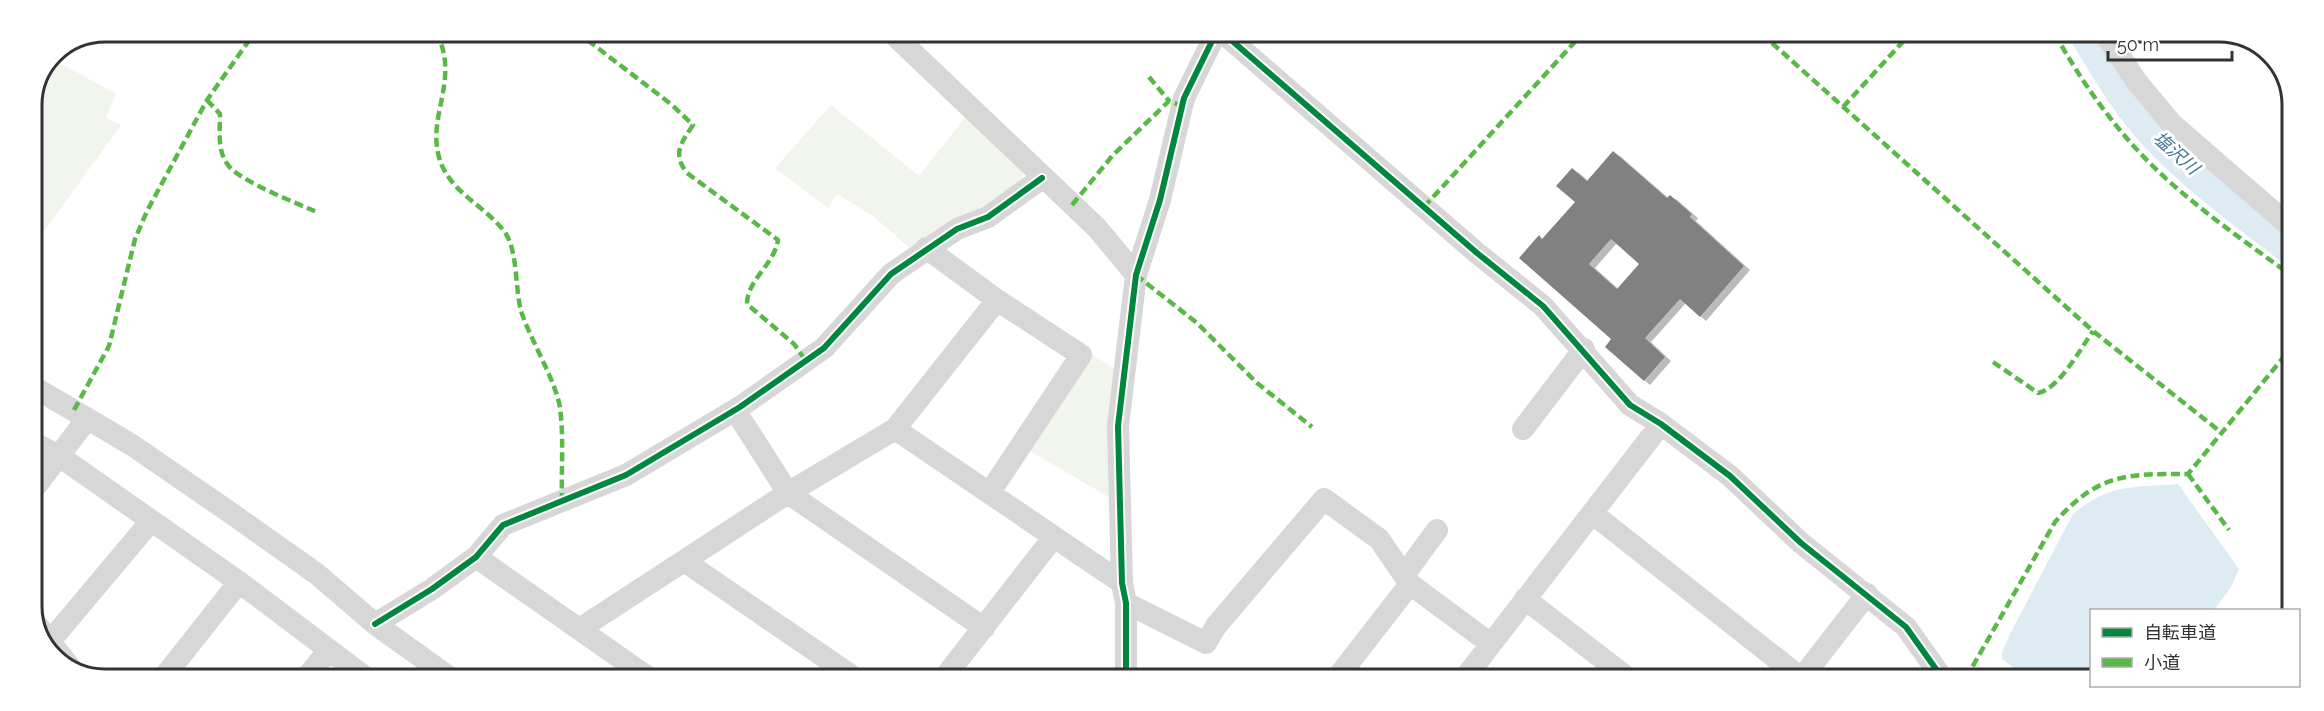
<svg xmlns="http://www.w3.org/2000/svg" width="2324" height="711" viewBox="0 0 2324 711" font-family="Raleway,'Noto Sans JP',sans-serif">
	<defs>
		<filter id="shadow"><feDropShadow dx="6" dy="4" stdDeviation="0" flood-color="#0004"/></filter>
	</defs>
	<rect width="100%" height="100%" fill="#fff"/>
	<path fill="#f1f5ed" d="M51,58L116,94L106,118L121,125L32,248V104Z
		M831,105L919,176L967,115L1024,170L1022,183L987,208L911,249L873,216L837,194L828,208L775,168Z
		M1092,354L1119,372L1114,500L1028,450Z"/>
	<path fill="#ddebf3" d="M2178,484L2239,569L2231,587L2214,610H2092L2091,679H2029L2002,659V652L2010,634L2073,514C2110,483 2134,488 2178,484Z"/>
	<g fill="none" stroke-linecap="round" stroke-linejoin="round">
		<path stroke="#ddebf3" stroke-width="30" d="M2084,34C2105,68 2126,106 2155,136C2195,179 2245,215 2292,251"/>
	</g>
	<path fill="#818181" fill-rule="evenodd" filter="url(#shadow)" d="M1613,151L1667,198L1670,195L1692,214L1690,217L1744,266L1700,317L1680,299L1645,338L1665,357L1644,381L1605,347L1611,339L1519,258L1539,235L1542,239L1575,202L1556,186L1572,168L1587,181ZM1611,239L1639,264L1617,289L1589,264Z"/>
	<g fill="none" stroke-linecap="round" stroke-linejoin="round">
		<path stroke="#d7d7d7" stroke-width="22" d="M891,32L1097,228L1136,275
			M1223,33L1477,253L1543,306L1630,405L1661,424L1730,476L1801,543L1906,627L1943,679
			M2105,34L2137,82L2172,124L2292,228
			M926,248L997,300L1081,355L990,492
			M32,386L132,445L225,509L317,574L375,624L449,677
			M735,410L788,493L984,628
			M895,429L1122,583
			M1523,429L1584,349
			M32,442L59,456L239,582L365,677
			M32,491L87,419
			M1592,513L1801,678
			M476,557L649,678
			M684,561L855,678
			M1404,575L1437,530
			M1525,599L1629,679
			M1126,603L1206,643L1216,626L1324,499L1379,539L1410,584
			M375,624L432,589L476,557L503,525L626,475L740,407L824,348L891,274L957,229L988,217L1042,178
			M37,625L70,667
			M581,628L788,493L895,429L997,300
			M51,640L151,521
			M164,677L239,582
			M307,677L329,650
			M944,678L1053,538
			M1126,678V603L1122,583L1118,426L1136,275L1160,200L1184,98L1216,33
			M1337,678L1410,584L1491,644
			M1464,679L1661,424
			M1801,679L1867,594
			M1963,679H1967"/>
		<path stroke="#58b947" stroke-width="4.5" stroke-dasharray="9 4.5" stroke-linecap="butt" d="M436,32C460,77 429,113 438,153C446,191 482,203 504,231C518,249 515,289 521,311C530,339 556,381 560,408C564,437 561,470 562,499
			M577,32L672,105L693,125C681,143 672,154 687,173L778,240C774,265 747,280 747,304L794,344L806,361
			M1762,34L2093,331L2222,433
			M2055,34C2087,92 2128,147 2179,190C2215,221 2254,248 2292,276
			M1149,77L1169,101
			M207,100L220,114C220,131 217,151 228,165C239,181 299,204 319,213
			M1843,107L1910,34
			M1072,205L1113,155L1169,101L1182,106
			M1424,207L1583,33
			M1136,275L1197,323L1257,383L1312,427
			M1993,362L2038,393C2059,389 2081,348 2093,331
			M74,410L109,346L135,239L147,211L207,100L255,32
			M2188,474L2229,530
			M1966,678L2055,522C2099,473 2126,474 2188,474L2291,348"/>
		<g stroke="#fff" stroke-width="10">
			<path id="cycleway" d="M1223,33L1477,253L1543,306L1630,405L1661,424L1730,476L1801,543L1906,627L1943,679
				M375,624L432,589L476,557L503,525L626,475L740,407L824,348L891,274L957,229L988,217L1042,178
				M1126,678V603L1122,583L1118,426L1136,275L1160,200L1184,98L1216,33"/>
		</g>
		<use href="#cycleway" stroke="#00873e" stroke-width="6"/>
	</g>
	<g text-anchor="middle" stroke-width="6" stroke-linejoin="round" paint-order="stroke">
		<g font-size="18" font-style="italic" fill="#3f7597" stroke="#fff">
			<text transform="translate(2176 153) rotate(42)" y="6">塩沢川</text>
		</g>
	</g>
	<path d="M0 0H2324V711H0ZM105 42H2219A63 63 0 0 1 2282 105V606A63 63 0 0 1 2219 669H105A63 63 0 0 1 42 606V105A63 63 0 0 1 105 42Z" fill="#fff" fill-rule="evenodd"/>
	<path fill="none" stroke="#333" stroke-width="3" d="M105 42H2219A63 63 0 0 1 2282 105V606A63 63 0 0 1 2219 669H105A63 63 0 0 1 42 606V105A63 63 0 0 1 105 42Z"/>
	<rect x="2090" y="609" width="210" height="78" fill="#ffffff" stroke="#adadad" stroke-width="1.5"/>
	<rect x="2102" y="628" width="30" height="9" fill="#00873e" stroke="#adadad" stroke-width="1.5"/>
	<text x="2144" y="639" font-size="18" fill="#333333">自転車道</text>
	<rect x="2102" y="658" width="30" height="9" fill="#58b947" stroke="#adadad" stroke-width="1.5"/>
	<text x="2144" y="669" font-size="18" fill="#333333">小道</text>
	<path d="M2108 51v9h124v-9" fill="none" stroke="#333333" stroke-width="3"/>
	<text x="2117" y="51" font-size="18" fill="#333333" stroke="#ffffff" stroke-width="4.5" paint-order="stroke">50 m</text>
</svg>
